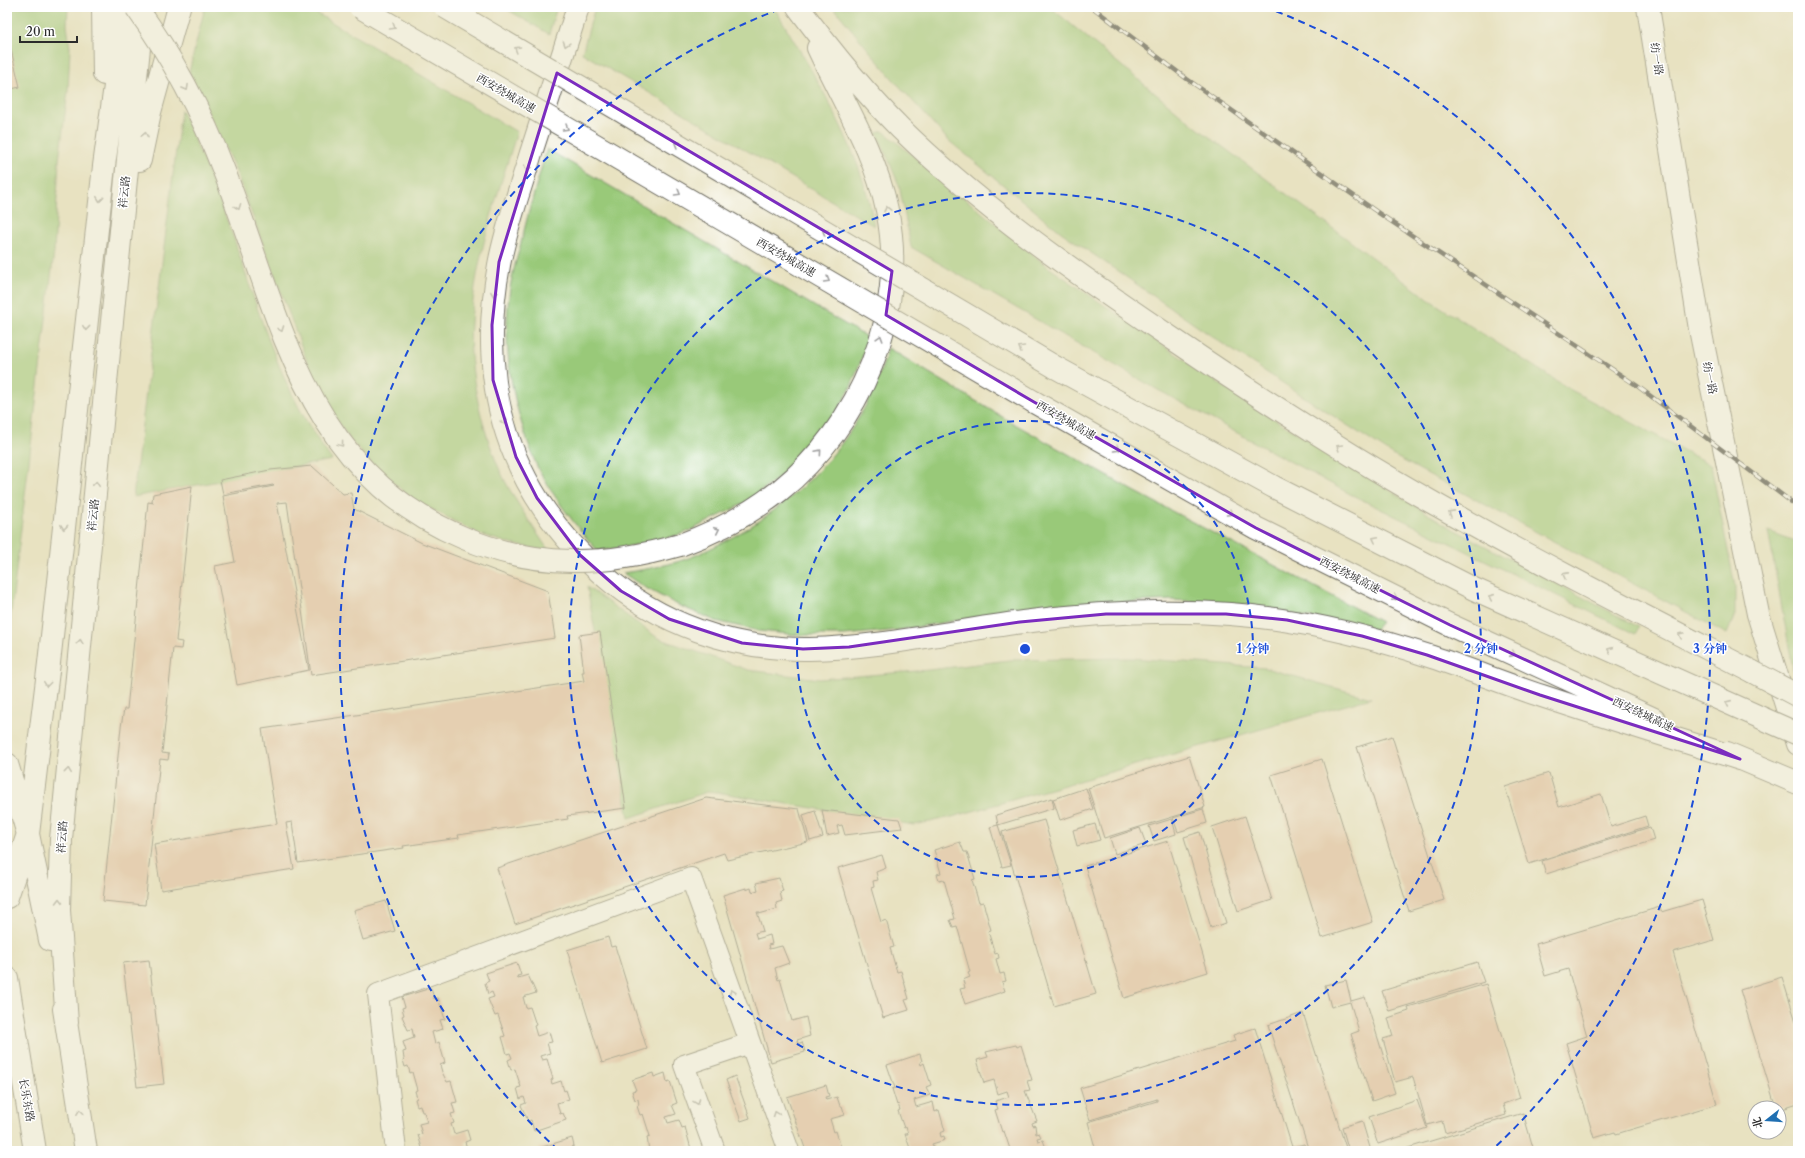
<svg xmlns="http://www.w3.org/2000/svg" width="1805" height="1158" viewBox="0 0 1805 1158" font-family="'Libre Caslon Text','Noto Serif SC',serif">
	<rect width="100%" height="100%" fill="#fff"/>
	<filter id="ink" filterUnits="userSpaceOnUse"><feTurbulence type="fractalNoise" baseFrequency=".025" numOctaves="2"/><feDisplacementMap in="SourceGraphic" scale="8" xChannelSelector="R" yChannelSelector="G"/><feConvolveMatrix kernelMatrix="1 2 1 2 8 2 1 2 1" color-interpolation-filters="sRGB"/></filter>
	<filter id="wash" filterUnits="userSpaceOnUse"><feTurbulence type="fractalNoise" baseFrequency=".012" numOctaves="4" result="noise"/><feDisplacementMap in="SourceGraphic" scale="16" xChannelSelector="R" yChannelSelector="G"/><feGaussianBlur stdDeviation="0.9" result="paint"/><feColorMatrix in="noise" values="0 0 0 0 0 0 0 0 0 0 0 0 0 0 0 0 0 1.4 0 .05"/><feComposite in="paint" operator="in"/></filter>
	<g filter="url(#wash)">
		<rect width="100%" height="100%" fill="#e8e2c1"/>
		<path fill="#99c979" stroke="#627a52" d="M7,7H68L67,25L70,48L68,91L59,160L54,252L7,646Z
			M205,7H306L517,132C498,194 475,257 471,323C467,369 483,437 504,479C517,504 533,527 549,551L511,544L479,534L414,500L378,470L351,441L330,409L311,372L235,169L189,72Z
			M503,7H557L549,34Z
			M595,7H774C813,73 862,149 874,226L582,53Z
			M833,7H1050L1196,127L1428,299L1571,390L1711,465L1735,586V615L1727,634L1396,457L1220,342L1061,232L948,140L891,77Z
			M181,110C200,151 217,193 233,236C260,315 281,392 332,460L133,497Z
			M883,131L1048,267L1245,401L1453,529L1639,627L1635,634L1350,494L1158,390L911,247L899,185L877,133Z
			M547,149L865,336L867,345L850,389L831,422L805,454L776,480L743,504L687,532L654,542L598,551C575,525 554,498 538,468C534,461 532,453 529,445C511,397 503,347 509,296C511,277 517,258 522,239C529,209 538,179 547,149Z
			M888,348L1004,418L1134,491L1381,622L1374,630L1238,604L1172,600L1070,605L1000,613L899,630L844,635H799L759,631L716,621L678,605L644,587L623,573C647,569 672,565 694,556C785,517 862,446 888,348Z
			M1768,531L1798,542V681L1795,680Z
			M587,587L658,638L748,670L820,679L929,670L1009,660L1131,658L1265,668L1371,698L952,817L914,825L710,791L629,818Z"/>
		<g id="blocks">
			<path fill="#e2b99d" d="M7,33L20,87L7,90Z
				M312,466L343,494L351,493L354,509L422,543L548,591L555,638L311,675L287,502L277,503L309,670L237,685L215,566L235,562L223,496L274,486L273,485L223,494L220,480L270,470Z
				M192,486L176,641L182,642L181,649L173,648L162,753L169,754L168,760L160,759L145,905L103,901L121,727L124,709H127L148,502L154,503L152,501L153,494Z
				M600,632L626,808L567,816L568,819L458,835L459,838L403,846L404,848L298,863L292,822L286,823L294,869L161,890L154,844L277,824L262,729L584,681L582,672H584L579,635Z
				M1392,736L1444,900L1409,911L1357,747Z
				M1189,756L1205,807L1104,838L1088,788Z
				M1322,759L1373,922L1322,938L1271,775Z
				M1549,773L1559,807L1601,794L1611,827L1645,816L1648,826L1529,864L1505,787Z
				M1086,788L1093,809L1060,820L1053,799Z
				M706,798L799,809L808,842L727,860L724,853L515,924L497,868Z
				M1052,798L1054,808L998,825L1011,865L1002,867L990,827L998,825L996,815Z
				M1203,809L1207,823L1178,832L1173,818Z
				M822,810L899,819L902,828L845,835L842,825L837,826L839,833L827,836Z
				M815,811L823,837L810,841L803,815Z
				M1245,816L1272,900L1238,911L1212,827Z
				M1172,819L1176,834L1154,841L1149,826Z
				M1044,820L1096,994L1054,1006L1002,832Z
				M1095,824L1100,840L1077,846L1073,830Z
				M1650,827L1654,840L1546,874L1542,861Z
				M1140,828L1146,844L1115,854L1110,838Z
				M1200,832L1226,923L1211,928L1184,837Z
				M1168,841L1208,972L1124,998L1085,866Z
				M960,842L964,852H967L975,879L972,880L979,903L983,902L991,930L988,931L995,954L998,953L999,958L996,959L1000,974L1004,973L1006,981L1002,982L1005,991L965,1004L960,989L965,988L963,980L970,977L968,973L970,972L957,926L953,927L950,920L955,919L944,880L939,881L937,874L941,873L934,850Z
				M882,855L886,868L876,872L878,880L873,881L874,887L871,888L881,922L886,920L894,947L890,948L897,972L901,971L909,999L905,1000L909,1010L883,1018L838,868Z
				M779,878L783,891L780,892L782,901L776,903L777,909L759,914V912H757L763,931L755,933L757,939L770,935L772,944L768,945L769,949L782,946L789,963L775,968L778,980L780,979L792,1021L806,1017L810,1036L797,1040L798,1044L802,1042L805,1052L771,1062L723,895L746,888V890L751,888L752,892L758,890L756,883Z
				M1702,900L1714,940L1673,952L1717,1104L1616,1134L1615,1132L1594,1138L1566,1043L1587,1036L1568,969L1545,976L1536,944L1660,907L1661,912Z
				M386,901L395,931L363,940L354,910Z
				M608,937L611,947L615,946L647,1049L602,1063L567,950Z
				M149,960L164,1084L137,1087L123,963Z
				M1477,962L1484,982L1389,1011L1382,991Z
				M517,963L521,975L517,976L518,978L528,975L536,993L523,997L526,1008L530,1007L536,1025L534,1026L537,1036L549,1032L552,1042L547,1043L550,1053L540,1056L542,1060L547,1059L553,1079L551,1080L552,1084L561,1081L564,1091L566,1090L569,1099L557,1103L560,1114L563,1113L566,1120L534,1131L531,1120L528,1121L521,1105L526,1103L524,1097L520,1099L517,1088L521,1087L515,1069L511,1070L508,1060L512,1058L510,1053L507,1054L502,1037L505,1036L498,1015L495,1016L488,999L494,997L492,992L488,994L485,983L489,981L486,973Z
				M1782,977L1798,1028V1104L1779,1110V1108H1776L1740,990Z
				M1346,980L1351,1001L1365,997L1395,1093L1372,1101L1351,1034L1359,1031L1350,1002L1331,1007L1325,985Z
				M1486,984L1520,1098L1503,1104L1506,1115L1445,1133L1442,1121L1427,1125L1413,1077L1395,1082L1383,1039L1393,1036L1388,1018L1409,1011L1408,1007Z
				M431,988L434,999L438,998L445,1019L440,1020L443,1029L432,1032L435,1044L439,1042L445,1063L440,1065L442,1072L447,1082L451,1081L457,1102L452,1103L455,1113L451,1114L454,1123L451,1124L454,1134L467,1130L470,1140L465,1142L468,1151H423L418,1135L422,1134L419,1124L427,1122L424,1112H422L420,1105L417,1106L415,1099L417,1098L415,1091L417,1090L412,1072L410,1073L408,1066L405,1067L403,1060L404,1059L403,1052L406,1051L403,1042L414,1038L412,1029L408,1030L402,1016L404,1015L402,1008L405,1007L402,997Z
				M1303,1013L1347,1151H1309L1268,1025Z
				M1255,1028L1292,1147L1304,1144L1307,1151H1096L1088,1122L1157,1101V1099L1090,1120L1080,1088L1235,1041L1233,1035Z
				M1016,1045L1017,1047L1021,1045L1032,1080L1027,1081L1030,1090L1025,1091L1037,1121L1032,1123L1033,1126L1035,1125L1036,1134L1039,1133L1041,1137L1037,1138L1038,1141L1043,1140L1047,1151H1005L1010,1149L1004,1131L1002,1132L995,1110L998,1109L995,1101L1009,1097L1007,1091L998,1094L994,1080L984,1083L977,1060L988,1057L986,1052Z
				M920,1054L922,1061L920,1062L921,1065L924,1063L931,1085L926,1087L930,1095L914,1100L916,1107L933,1102L935,1112L939,1110L945,1131L940,1133L941,1137L944,1136L945,1140L932,1144L934,1148L925,1151H911L905,1134H908L906,1127L904,1128L898,1111L900,1110L898,1104L897,1105L892,1089L895,1088L887,1065Z
				M653,1073L654,1077L665,1073L667,1082L670,1081L677,1103L672,1105L676,1114L666,1117L668,1123L679,1120L682,1128L685,1127L691,1149L687,1151H649L647,1137L650,1136L643,1114L640,1115L637,1106L639,1105L638,1099L635,1100L632,1091L636,1090L632,1080Z
				M735,1076L750,1118L741,1121L726,1080Z
				M826,1085L829,1096L825,1097L826,1100L837,1097L840,1106H842L845,1115L830,1119L834,1132L836,1131L842,1151H806L787,1097Z
				M1417,1100L1427,1128L1378,1144L1369,1117Z
				M1523,1113L1534,1151H1398Z
				M1362,1121L1371,1151H1349L1342,1127Z
				M572,1138L574,1146L571,1147L572,1151H540L539,1148Z"/>
		</g>
	</g>
	<g filter="url(#ink)">
		<use href="#blocks" fill-opacity="0" stroke="#6d6b60" stroke-width="1"/>
		<g fill="none" stroke-linecap="round" stroke-linejoin="round">
			<g stroke="#6d6b60" stroke-width="22">
				<path id="minor" d="M396,1151L378,994L691,878L789,1151
					M715,1151L684,1065L750,1043"/>
			</g>
			<g stroke="#6d6b60" stroke-width="24">
				<path id="tertiary" d="M1648,7L1700,329L1758,614L1798,744"/>
			</g>
			<g stroke="#6d6b60" stroke-width="24">
				<path id="primary" d="M103,7L104,74
					M140,160L150,112L179,7
					M7,764L28,834L50,940
					M7,897L28,834L49,663L104,166L117,71L123,7
					M7,978L35,1151
					M64,1009L86,1151
					M67,1023L59,910L61,839L143,7"/>
			</g>
			<g stroke="#6d6b60" stroke-width="24">
				<path id="motorway" d="M578,7C562,56 547,104 531,153C520,190 506,227 499,265C476,386 509,492 602,574C659,624 733,650 809,649C881,648 952,631 1023,622C1091,613 1161,609 1230,614C1299,619 1366,635 1432,657C1469,669 1505,684 1542,696C1608,718 1674,738 1740,759
					M798,7C830,50 863,91 901,129C983,209 1081,277 1176,341C1260,398 1346,454 1435,504C1539,563 1646,617 1753,672
					M1055,367L1274,487L1474,589L1764,719
					M1034,402L1256,528L1450,625L1654,719
					M680,545C716,532 750,514 779,491C860,426 909,313 887,210C875,152 843,102 818,48
					M1727,753L1798,783"/>
			</g>
			<use href="#minor" stroke="#fff" stroke-width="20"/>
			<use href="#tertiary" stroke="#fff" stroke-width="22"/>
			<use href="#primary" stroke="#fff" stroke-width="22"/>
			<use href="#motorway" stroke="#fff" stroke-width="22"/>
			<g stroke="#2b2b2b" stroke-width="4.5">
				<path id="rail" d="M1092,7L1187,79L1380,214L1636,385L1798,507"/>
			</g>
			<use href="#rail" stroke="#fff" stroke-width="3" stroke-dasharray="9" stroke-linecap="butt"/>
			<g stroke="#6d6b60" stroke-width="24" stroke-linecap="butt">
				<path id="motorway-bridge" d="M136,7C173,58 202,113 224,171C281,316 303,471 464,538C537,569 606,566 680,545
					M360,7L1034,402
					M445,7L1055,367
					M1753,672L1798,696
					M1764,719L1798,734"/>
			</g>
			<use href="#motorway-bridge" stroke="#fff" stroke-width="22"/>
		</g>
		<defs><path id="oneway-chevron" d="M-2-3.5L2.5 0L-2 3.5" fill="none" stroke-width="1.6" stroke-linecap="round" stroke-linejoin="round"/></defs>
		<g stroke="#a0a0a0">
			<use href="#oneway-chevron" transform="translate(393 27) rotate(30)"/>
			<use href="#oneway-chevron" transform="translate(566 44) rotate(108)"/>
			<use href="#oneway-chevron" transform="translate(517 49) rotate(-149)"/>
			<use href="#oneway-chevron" transform="translate(186 88) rotate(61)"/>
			<use href="#oneway-chevron" transform="translate(566 128) rotate(30)"/>
			<use href="#oneway-chevron" transform="translate(145 135) rotate(-78)"/>
			<use href="#oneway-chevron" transform="translate(677 144) rotate(-149)"/>
			<use href="#oneway-chevron" transform="translate(527 168) rotate(108)"/>
			<use href="#oneway-chevron" transform="translate(678 193) rotate(30)"/>
			<use href="#oneway-chevron" transform="translate(100 199) rotate(96)"/>
			<use href="#oneway-chevron" transform="translate(238 207) rotate(69)"/>
			<use href="#oneway-chevron" transform="translate(887 209) rotate(-102)"/>
			<use href="#oneway-chevron" transform="translate(825 232) rotate(-149)"/>
			<use href="#oneway-chevron" transform="translate(827 280) rotate(30)"/>
			<use href="#oneway-chevron" transform="translate(494 294) rotate(98)"/>
			<use href="#oneway-chevron" transform="translate(86 328) rotate(96)"/>
			<use href="#oneway-chevron" transform="translate(281 329) rotate(70)"/>
			<use href="#oneway-chevron" transform="translate(880 338) rotate(-73)"/>
			<use href="#oneway-chevron" transform="translate(1021 348) rotate(-149)"/>
			<use href="#oneway-chevron" transform="translate(504 422) rotate(74)"/>
			<use href="#oneway-chevron" transform="translate(341 444) rotate(53)"/>
			<use href="#oneway-chevron" transform="translate(1339 447) rotate(-149)"/>
			<use href="#oneway-chevron" transform="translate(1117 449) rotate(30)"/>
			<use href="#oneway-chevron" transform="translate(819 452) rotate(-49)"/>
			<use href="#oneway-chevron" transform="translate(96 484) rotate(-84)"/>
			<use href="#oneway-chevron" transform="translate(1230 513) rotate(30)"/>
			<use href="#oneway-chevron" transform="translate(1451 513) rotate(-151)"/>
			<use href="#oneway-chevron" transform="translate(64 527) rotate(96)"/>
			<use href="#oneway-chevron" transform="translate(717 530) rotate(-25)"/>
			<use href="#oneway-chevron" transform="translate(1375 539) rotate(-153)"/>
			<use href="#oneway-chevron" transform="translate(1565 575) rotate(-152)"/>
			<use href="#oneway-chevron" transform="translate(1491 597) rotate(-156)"/>
			<use href="#oneway-chevron" transform="translate(1395 598) rotate(27)"/>
			<use href="#oneway-chevron" transform="translate(1681 635) rotate(-153)"/>
			<use href="#oneway-chevron" transform="translate(80 642) rotate(-84)"/>
			<use href="#oneway-chevron" transform="translate(1610 650) rotate(-156)"/>
			<use href="#oneway-chevron" transform="translate(1513 654) rotate(25)"/>
			<use href="#oneway-chevron" transform="translate(47 684) rotate(97)"/>
			<use href="#oneway-chevron" transform="translate(1728 703) rotate(-156)"/>
			<use href="#oneway-chevron" transform="translate(68 771) rotate(-84)"/>
			<use href="#oneway-chevron" transform="translate(59 901) rotate(-90)"/>
			<use href="#oneway-chevron" transform="translate(732 992) rotate(-110)"/>
			<use href="#oneway-chevron" transform="translate(697 1102) rotate(70)"/>
			<use href="#oneway-chevron" transform="translate(80 1112) rotate(-98)"/>
			<use href="#oneway-chevron" transform="translate(776 1114) rotate(-110)"/>
		</g>
	</g>
	<path d="M0 0H1805V1158H0ZM557,73L892,271L886,315L1034,402L1256,528L1450,625L1740,759L1540,695L1427,655L1362,636L1287,620L1226,614H1106L1020,622L849,647L803,649L742,643L669,619L621,591L580,555L537,498L516,457L493,380L492,325L499,262Z" fill="#e8e2c1" fill-opacity=".55" fill-rule="evenodd"/>
	<path fill="none" stroke="#7b2cbf" stroke-width="3" stroke-linejoin="round" d="M557,73L892,271L886,315L1034,402L1256,528L1450,625L1740,759L1540,695L1427,655L1362,636L1287,620L1226,614H1106L1020,622L849,647L803,649L742,643L669,619L621,591L580,555L537,498L516,457L493,380L492,325L499,262Z"/>
	<g fill="none" stroke="#1d4ed8" stroke-width="2" stroke-dasharray="7 5">
		<circle cx="1025" cy="649" r="228"/>
		<circle cx="1025" cy="649" r="456"/>
		<path d="M558 1150A685 685 0 0 1 785 7M1265 7A685 685 0 0 1 1492 1150"/>
	</g>
	<g text-anchor="middle" stroke-width="3" stroke-linejoin="round" paint-order="stroke">
		<g font-size="11" fill="#2b2b2b" stroke="#fff">
			<text transform="translate(1657 59) rotate(81)" y="4">纺一路</text>
			<text transform="translate(506 93) rotate(30)" y="4">西安绕城高速</text>
			<text transform="translate(124 192) rotate(-84)" y="4">祥云路</text>
			<text transform="translate(786 257) rotate(30)" y="4">西安绕城高速</text>
			<text transform="translate(1710 378) rotate(78)" y="4">纺一路</text>
			<text transform="translate(1066 420) rotate(30)" y="4">西安绕城高速</text>
			<text transform="translate(93 515) rotate(-84)" y="4">祥云路</text>
			<text transform="translate(1350 575) rotate(27)" y="4">西安绕城高速</text>
			<text transform="translate(1643 714) rotate(25)" y="4">西安绕城高速</text>
			<text transform="translate(62 837) rotate(-86)" y="4">祥云路</text>
			<text transform="translate(27 1100) rotate(80)" y="4">长乐东路</text>
		</g>
	</g>
	<circle cx="1025" cy="649" r="6" fill="#1d4ed8" stroke="#fff" stroke-width="2"/>
	<g font-size="12" text-anchor="middle" font-weight="bold" fill="#1d4ed8" stroke="#fff" stroke-width="3" stroke-linejoin="round" paint-order="stroke">
		<text x="1253" y="653">1 分钟</text>
		<text x="1481" y="653">2 分钟</text>
		<text x="1710" y="653">3 分钟</text>
	</g>
	<rect width="1805" height="1158" fill="none" stroke="#fff" stroke-width="24"/>
	<g transform="translate(1767 1120) rotate(253)"><circle r="19" fill="#ffffff" stroke="#aaaaaa"/>
	<path d="M0-3L7 15L0 10L-7 15Z" fill="#1f6fb2"/>
	<text y="-6" font-size="11" font-weight="bold" text-anchor="middle" fill="#2b2b2b">北</text>
	</g>
	<path d="M20 36v6h57v-6" fill="none" stroke="#2b2b2b" stroke-width="2"/>
	<text x="26" y="36" font-size="12" fill="#2b2b2b" stroke="#ffffff" stroke-width="3" paint-order="stroke">20 m</text>
</svg>
